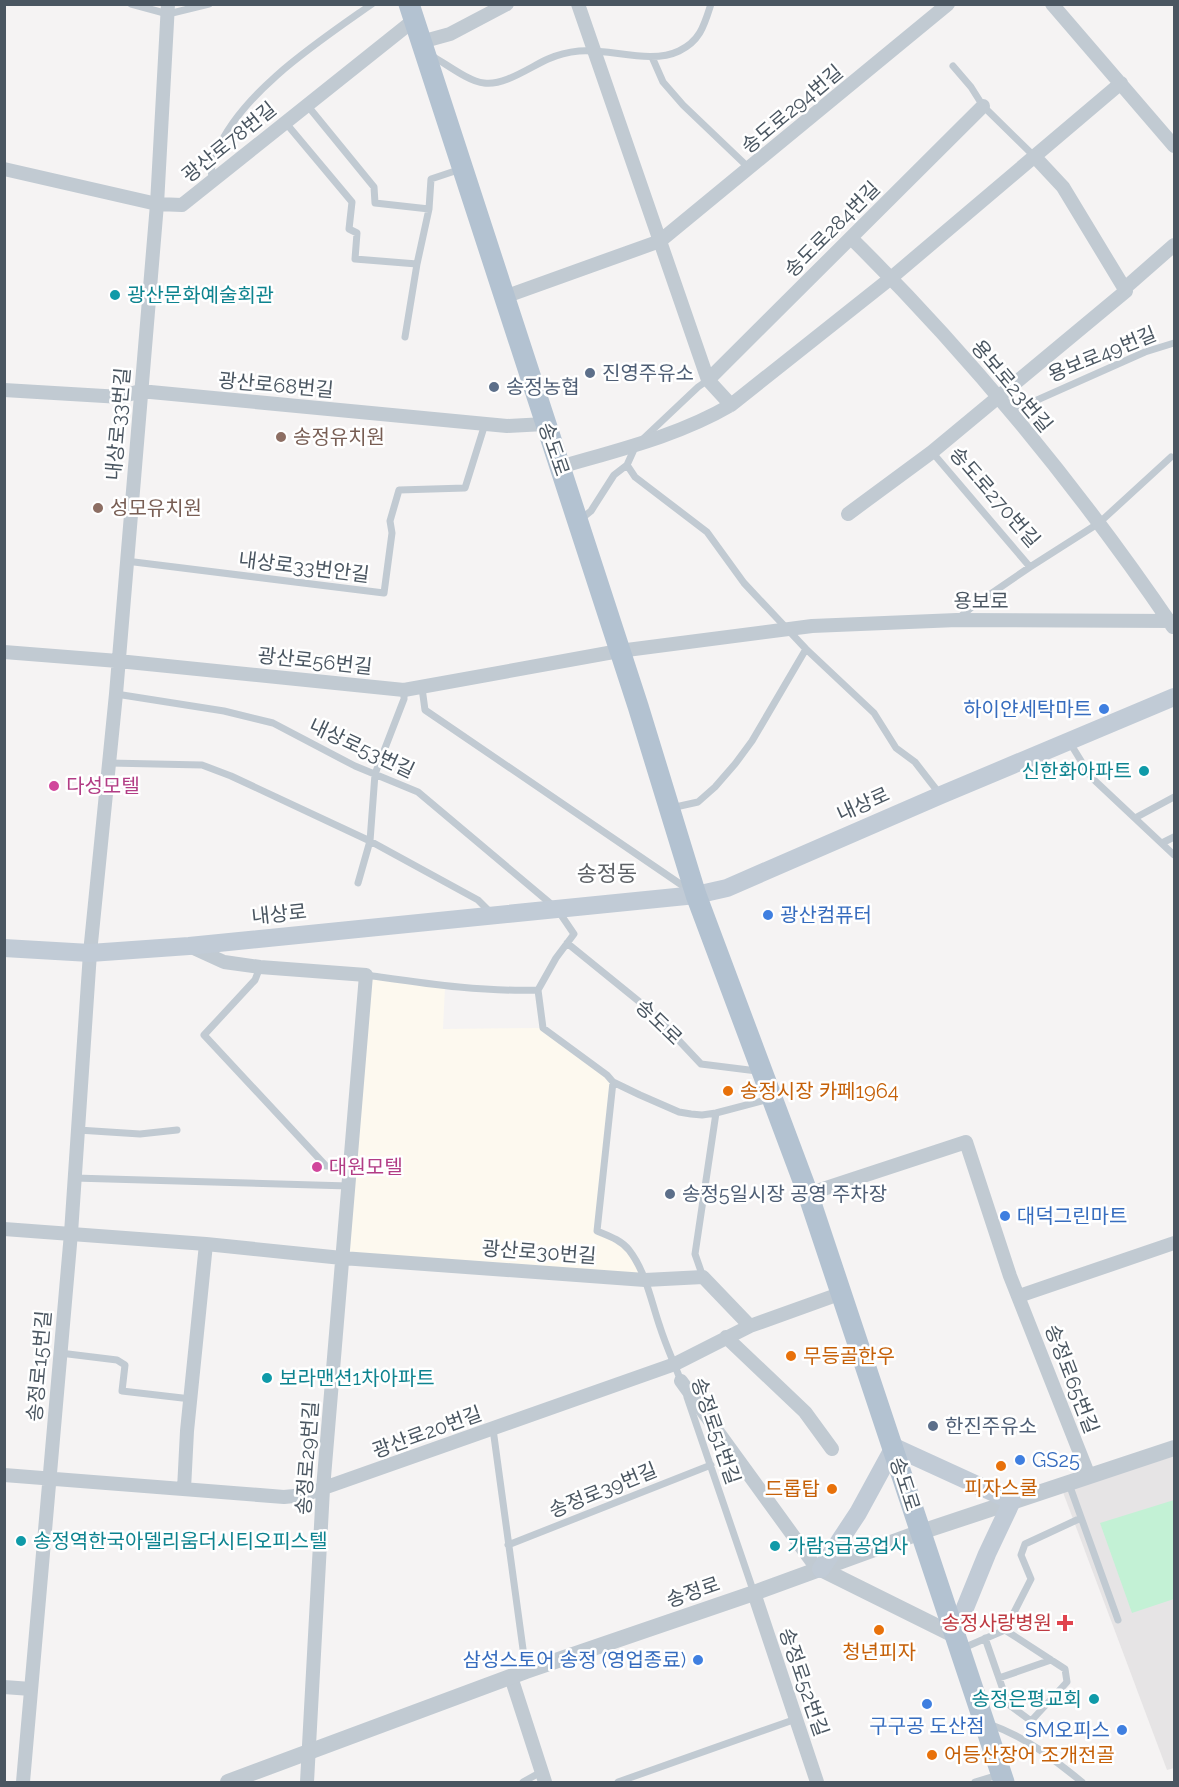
<svg xmlns="http://www.w3.org/2000/svg" width="1179" height="1787" viewBox="0 0 1179 1787" font-family="Raleway,'Noto Sans KR',sans-serif">
	<rect width="100%" height="100%" fill="#f5f3f3"/>
	<path fill="#fdf9ef" d="M366,975L445,987L443,1029L543,1028L613,1082L597,1231L628,1249L645,1280L342,1258Z"/>
	<path fill="#e6e4e5" d="M1174,1448V1768L1167,1770L1061,1487Z"/>
	<path fill="#c3f1d5" d="M1174,1500V1599L1132,1613L1100,1523Z"/>
	<g fill="none" stroke-linecap="round" stroke-linejoin="round">
		<path stroke="#c1cad2" stroke-width="7" d="M131,4L168,14L209,4
			M432,56C445,63 469,82 484,83C504,86 530,67 548,59C557,55 569,52 579,51C610,48 650,65 679,51C700,41 704,26 711,4
			M652,57L663,82L683,105L750,169
			M953,66L971,87L983,106L1035,157
			M307,105L374,187L375,203L429,209
			M285,122L352,202L349,229L357,233L355,259L417,264
			M213,180C209,171 213,162 216,153C241,92 318,42 372,4
			M405,337L417,264L429,209L431,179L461,169
			M1010,412L1145,352L1174,343
			M644,438L698,387L708,380
			M636,445L627,465L635,477L707,532L744,583L806,649L874,713L896,748L915,762L939,793
			M932,452L1030,567
			M581,519L591,511L614,475L627,465
			M126,561L384,593L392,533L390,521L399,490L465,488L485,424
			M959,618L973,606L1030,567L1099,523L1171,457
			M422,688L425,710L689,890
			M116,694L224,711L273,723L355,766L418,792L557,909L574,934L556,958L538,990C479,992 423,983 366,975
			M1070,743L1091,777L1174,855
			M109,763L202,765L231,776L370,841L478,900L490,912
			M671,808L698,802L715,787L735,764L752,741L806,649
			M1135,818L1174,797
			M1162,843L1174,837
			M358,883L370,841L375,774L404,699V690
			M567,943L652,1012L701,1064L757,1071
			M260,967L255,980L204,1035L326,1166L351,1168
			M538,990L543,1028L607,1075L613,1082L640,1095L679,1112L691,1114L702,1115L716,1113L769,1099
			M613,1082L597,1231C609,1236 621,1240 629,1250C646,1272 651,1301 660,1327C666,1346 675,1365 682,1384
			M78,1130L140,1134L177,1130
			M74,1178L349,1186
			M703,1277L695,1254L716,1113
			M60,1353L117,1360L125,1365L122,1391L191,1399
			M687,1397L754,1593
			M493,1429L526,1671
			M1069,1484L1118,1620
			M508,1545L711,1465
			M985,1638L1008,1704L1031,1721L1067,1682L1065,1669L1005,1630
			M961,1649L1005,1630L1031,1579L1021,1555L1025,1544L1081,1518
			M999,1678L1051,1660
			M989,1724C1026,1737 1052,1758 1082,1782
			M523,1782L541,1772
			M618,1782L796,1719
			M975,1782L998,1775"/>
		<path stroke="#c1cad2" stroke-width="14" d="M578,4L708,380L731,405L891,278L1121,83
			M1052,4L1174,146
			M421,42L450,34L507,4
			M4,169L157,204L182,205L414,20
			M851,238C969,354 1080,490 1173,627
			M1125,288L1174,245
			M504,297L660,241L948,4
			M708,380L983,106
			M4,390L121,397L140,391L507,426L545,424
			M560,467C618,450 678,436 731,405
			M848,514L932,452L1126,291L1063,187L1035,157
			M4,652L118,661L404,690L619,651L812,626L957,620L1174,621
			M189,946L224,962L260,967L366,975L323,1489L307,1782
			M808,1194L966,1142L1010,1276L1089,1476
			M4,1229L206,1244L342,1258L645,1280L703,1277L750,1326
			M1019,1296L1174,1243
			M726,1337L805,1412L832,1449
			M681,1381L818,1570
			M4,1475L284,1497L304,1495L675,1364L750,1326L842,1293
			M184,1489L187,1431L206,1244
			M754,1593L817,1782
			M511,1677L545,1782
			M4,1687L31,1689
			M23,1782L71,1233L90,953L116,694L157,204L168,4"/>
		<path stroke="#c1cad2" stroke-width="16" d="M821,1569L954,1635
			M228,1782L526,1671L754,1593L921,1532L1174,1448"/>
		<path stroke="#c1cbd6" stroke-width="18" d="M4,948L90,953L189,946L696,895L727,888L941,795L1174,697
			M821,1569L858,1513L894,1447L1012,1501L987,1554L954,1635"/>
		<path stroke="#b3c2d1" stroke-width="21" d="M409,4L638,706L696,895L808,1194L1004,1782"/>
	</g>
	<g fill="#0f9aa8" stroke="#fff" stroke-width="2">
		<circle cx="115" cy="295" r="6"/>
		<circle cx="1144" cy="771" r="6"/>
		<circle cx="267" cy="1378" r="6"/>
		<circle cx="21" cy="1541" r="6"/>
		<circle cx="775" cy="1546" r="6"/>
		<circle cx="1094" cy="1699" r="6"/>
	</g>
	<g fill="#5c6f8a" stroke="#fff" stroke-width="2">
		<circle cx="590" cy="373" r="6"/>
		<circle cx="494" cy="387" r="6"/>
		<circle cx="670" cy="1194" r="6"/>
		<circle cx="933" cy="1426" r="6"/>
	</g>
	<g fill="#8d6e63" stroke="#fff" stroke-width="2">
		<circle cx="281" cy="437" r="6"/>
		<circle cx="98" cy="508" r="6"/>
	</g>
	<g fill="#3f7fe0" stroke="#fff" stroke-width="2">
		<circle cx="1104" cy="709" r="6"/>
		<circle cx="768" cy="915" r="6"/>
		<circle cx="1005" cy="1216" r="6"/>
		<circle cx="1020" cy="1460" r="6"/>
		<circle cx="698" cy="1660" r="6"/>
		<circle cx="927" cy="1704" r="6"/>
		<circle cx="1122" cy="1730" r="6"/>
	</g>
	<g fill="#d1479c" stroke="#fff" stroke-width="2">
		<circle cx="54" cy="786" r="6"/>
		<circle cx="317" cy="1167" r="6"/>
	</g>
	<g fill="#e8710a" stroke="#fff" stroke-width="2">
		<circle cx="728" cy="1091" r="6"/>
		<circle cx="791" cy="1356" r="6"/>
		<circle cx="1001" cy="1466" r="6"/>
		<circle cx="832" cy="1489" r="6"/>
		<circle cx="879" cy="1630" r="6"/>
		<circle cx="932" cy="1755" r="6"/>
	</g>
	<path fill="#e0444e" stroke="#fff" stroke-width="2" d="M1062 1614h6v6h6v6h-6v6h-6v-6h-6v-6h6z"/>
	<g text-anchor="middle" stroke-width="5" stroke-linejoin="round" paint-order="stroke">
		<g font-size="20" fill="#4a5661" stroke="#fff">
			<text transform="translate(792 109) rotate(-40)" y="7">송도로294번길</text>
			<text transform="translate(229 142) rotate(-39)" y="7">광산로78번길</text>
			<text transform="translate(832 229) rotate(-45)" y="7">송도로284번길</text>
			<text transform="translate(1102 354) rotate(-22)" y="7">용보로49번길</text>
			<text transform="translate(276 385) rotate(5)" y="7">광산로68번길</text>
			<text transform="translate(1012 386) rotate(50)" y="7">용보로23번길</text>
			<text transform="translate(118 424) rotate(-85)" y="7">내상로33번길</text>
			<text transform="translate(554 449) rotate(71)" y="7">송도로</text>
			<text transform="translate(995 497) rotate(49)" y="7">송도로270번길</text>
			<text transform="translate(304 567) rotate(7)" y="7">내상로33번안길</text>
			<text x="981" y="608">용보로</text>
			<text transform="translate(315 661) rotate(6)" y="7">광산로56번길</text>
			<text transform="translate(362 748) rotate(25)" y="7">내상로53번길</text>
			<text transform="translate(863 804) rotate(-24)" y="7">내상로</text>
			<text transform="translate(279 914) rotate(-6)" y="7">내상로</text>
			<text transform="translate(659 1022) rotate(44)" y="7">송도로</text>
			<text transform="translate(539 1252) rotate(4)" y="7">광산로30번길</text>
			<text transform="translate(39 1366) rotate(-85)" y="7">송정로15번길</text>
			<text transform="translate(1072 1379) rotate(69)" y="7">송정로65번길</text>
			<text transform="translate(716 1431) rotate(71)" y="7">송정로51번길</text>
			<text transform="translate(427 1432) rotate(-20)" y="7">광산로20번길</text>
			<text transform="translate(307 1458) rotate(-86)" y="7">송정로29번길</text>
			<text transform="translate(905 1484) rotate(72)" y="7">송도로</text>
			<text transform="translate(603 1490) rotate(-22)" y="7">송정로39번길</text>
			<text transform="translate(693 1592) rotate(-19)" y="7">송정로</text>
			<text transform="translate(804 1682) rotate(71)" y="7">송정로52번길</text>
		</g>
		<g font-size="20" fill="#0d838f" stroke="#fff" text-anchor="start">
			<text x="127" y="302">광산문화예술회관</text>
			<text x="1132" y="778" text-anchor="end">신한화아파트</text>
			<text x="279" y="1385">보라맨션1차아파트</text>
			<text x="33" y="1548">송정역한국아델리움더시티오피스텔</text>
			<text x="787" y="1553">가람3급공업사</text>
			<text x="1082" y="1706" text-anchor="end">송정은평교회</text>
		</g>
		<g font-size="20" fill="#4e5e75" stroke="#fff" text-anchor="start">
			<text x="602" y="380">진영주유소</text>
			<text x="506" y="394">송정농협</text>
			<text x="682" y="1201">송정5일시장 공영 주차장</text>
			<text x="945" y="1433">한진주유소</text>
		</g>
		<g font-size="20" fill="#785e54" stroke="#fff" text-anchor="start">
			<text x="293" y="444">송정유치원</text>
			<text x="110" y="515">성모유치원</text>
		</g>
		<g font-size="20" fill="#366cbe" stroke="#fff" text-anchor="end">
			<text x="1092" y="716">하이얀세탁마트</text>
			<text x="780" y="922" text-anchor="start">광산컴퓨터</text>
			<text x="1017" y="1223" text-anchor="start">대덕그린마트</text>
			<text x="1032" y="1467" text-anchor="start">GS25</text>
			<text x="686" y="1667">삼성스토어 송정 (영업종료)</text>
			<text x="927" y="1733" text-anchor="middle">구구공 도산점</text>
			<text x="1110" y="1737">SM오피스</text>
		</g>
		<g font-size="20" fill="#b23c85" stroke="#fff" text-anchor="start">
			<text x="66" y="793">다성모텔</text>
			<text x="329" y="1174">대원모텔</text>
		</g>
		<g font-size="20" fill="#c56008" stroke="#fff" text-anchor="start">
			<text x="740" y="1098">송정시장 카페1964</text>
			<text x="803" y="1363">무등골한우</text>
			<text x="1001" y="1495" text-anchor="middle">피자스쿨</text>
			<text x="820" y="1496" text-anchor="end">드롭탑</text>
			<text x="879" y="1659" text-anchor="middle">청년피자</text>
			<text x="944" y="1762">어등산장어 조개전골</text>
		</g>
		<g font-size="20" fill="#be3a42" stroke="#fff" text-anchor="end">
			<text x="1052" y="1630">송정사랑병원</text>
		</g>
		<g font-size="22" fill="#5f6368" stroke="#fff">
			<text x="607" y="881">송정동</text>
		</g>
	</g>
	<rect width="1179" height="1787" fill="none" stroke="#4a5661" stroke-width="12"/>
</svg>
